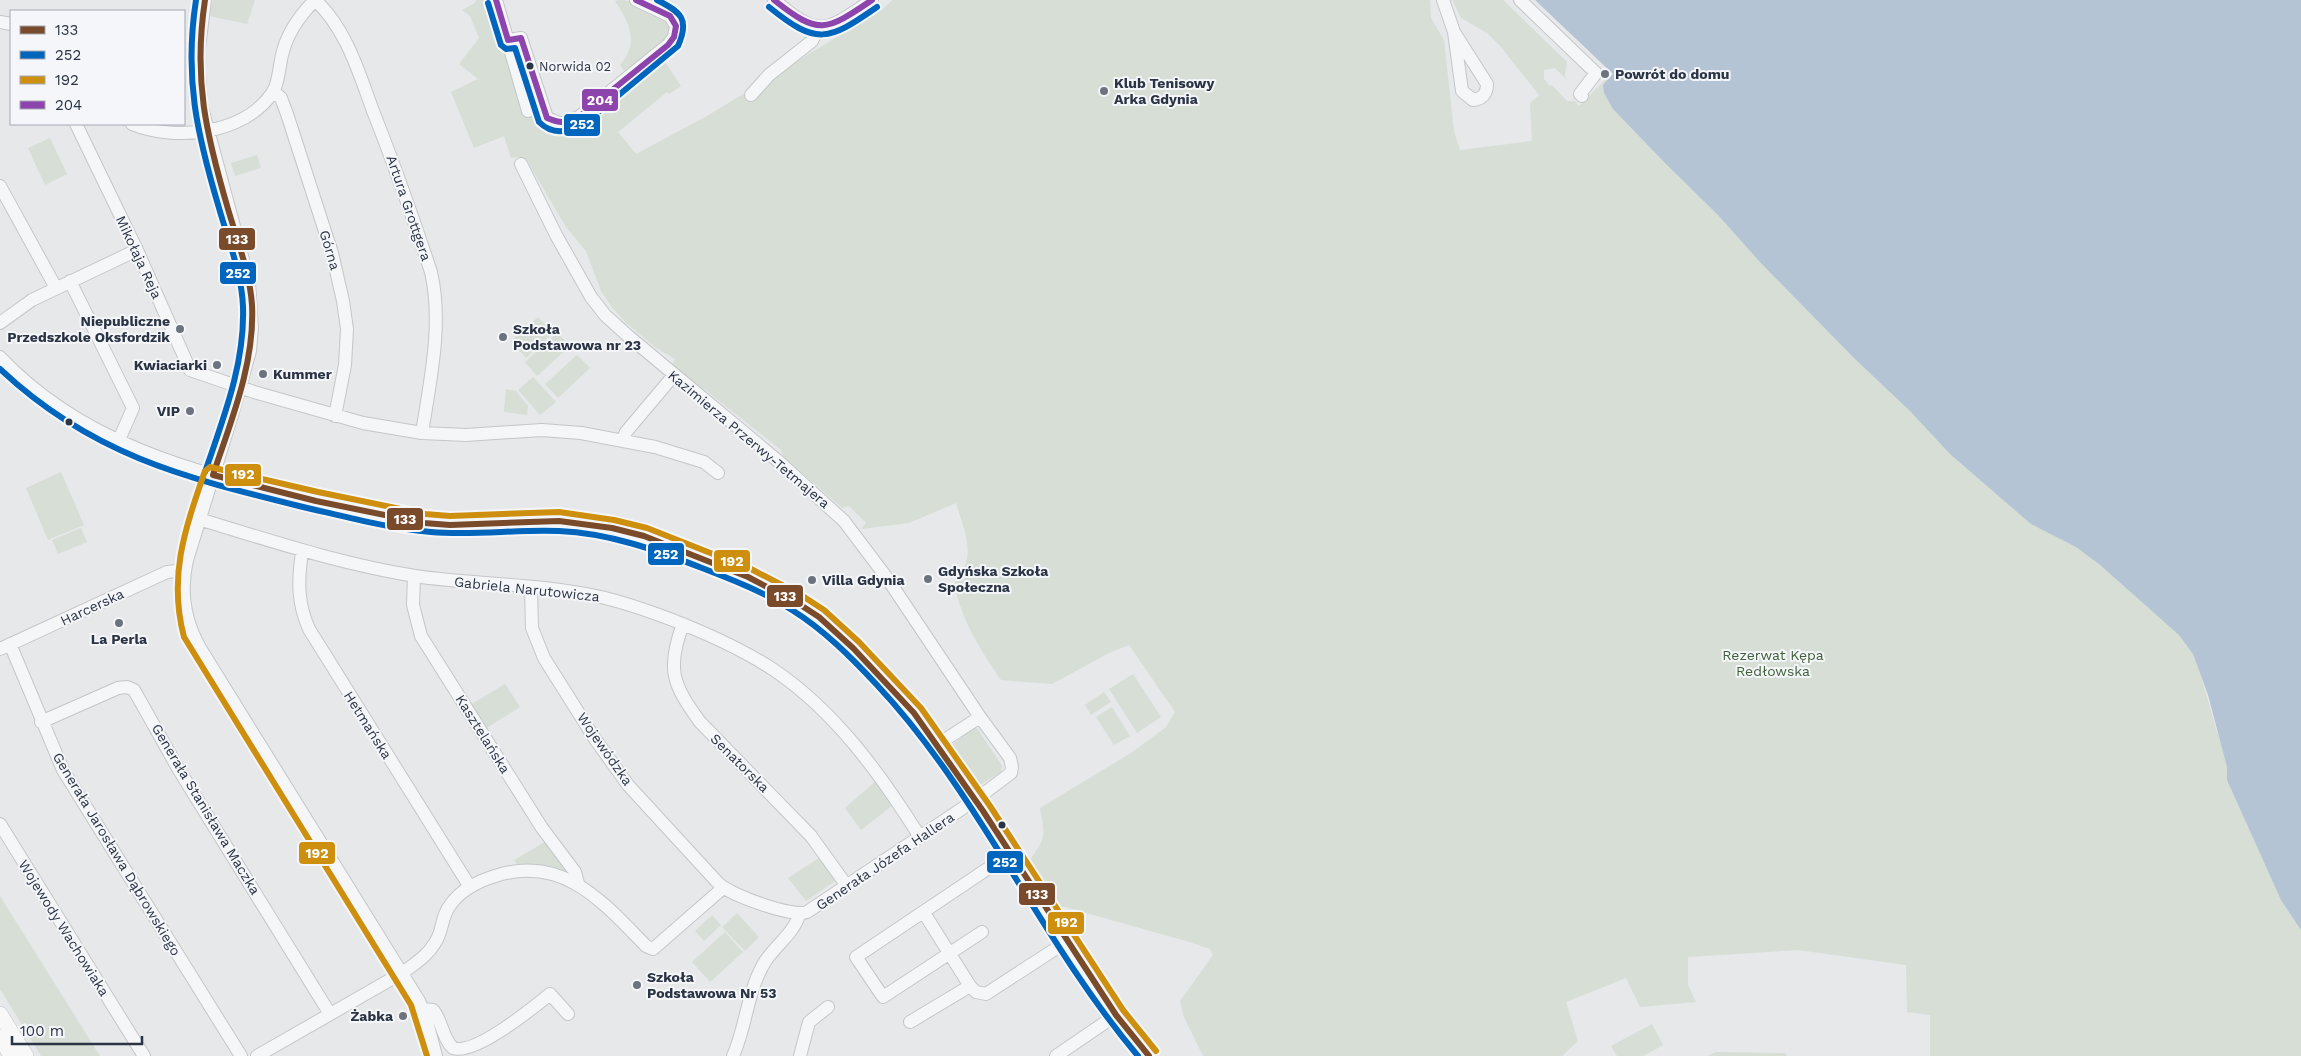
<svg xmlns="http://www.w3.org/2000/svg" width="2301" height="1056" viewBox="0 0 2301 1056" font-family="'Work Sans',sans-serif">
	<rect width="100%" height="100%" fill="#e6e8ea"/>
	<path fill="#d6ded6" d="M213,0H255L247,24L209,16Z
		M476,0H491L523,113L536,110L553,136L571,137L590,122L588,118L661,56L681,86L669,94L667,92L618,132L636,154L707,116L883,9L892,0H1430L1431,18L1444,40L1454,131L1460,150L1532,141L1530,103L1539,95L1501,47L1487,33L1461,18L1452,0H1503L1567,62L1565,76L1567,80L1555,68L1544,70V79L1550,86L1552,85L1567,101H1575L1579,106L1611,74L1659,137L2088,548L2191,641L2217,732L2248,798L2301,900V1056H1930V1015L1907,1012L1906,965L1798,950L1688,957V985L1696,1002L1640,1007L1626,978L1566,1002L1578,1041L1562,1056H1203L1183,1015L1180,1001L1213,955L1210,949L1186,941L1065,907L1054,909L1027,864C1045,838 1046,840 1040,808L1131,753L1166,727L1175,712L1129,645L1109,653L1052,684L1001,680C980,649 962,621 954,584C978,556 965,534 956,503L909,523L861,529L866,523L849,506L842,508L783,456L781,450L704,389L700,390L671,367L675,359L656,348L625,322L611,306L601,291L586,251L566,227L526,159L518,157L511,158L504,136L474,148L451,92L478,79L459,64L479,38L470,16L462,10L475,3Z
		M619,0C636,0 659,13 670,24L669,39L628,76L620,65C639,44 630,23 615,1Z
		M50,138L67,174L45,185L28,148Z
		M257,155L261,168L235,176L231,163Z
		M538,317L553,333L526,358L511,341Z
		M557,333L570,346L537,376L525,362Z
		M577,355L590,368L558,398L545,384Z
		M533,377L556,402L540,415L518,390Z
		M506,389L516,391L528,406L527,415L504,412Z
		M61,472L84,525L48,540L26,488Z
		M81,528L87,542L58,554L52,540Z
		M1133,674L1161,717L1137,733L1109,689Z
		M505,684L520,707L485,729L470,705Z
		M1104,692L1111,702L1091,715L1085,705Z
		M1112,707L1130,736L1114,745L1096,717Z
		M974,728H977L1002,766L1001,772L976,787H974L948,748Z
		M877,780L894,804L861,830L845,808Z
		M545,842L568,872L566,874L542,866L517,864L514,860Z
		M819,858L835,881L806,901L788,878Z
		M0,896L100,1056H41L0,989Z
		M737,913L759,937L745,951L722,927Z
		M712,915L721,925L704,941L695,931Z
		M725,932L743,952L710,982L692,962Z
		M1652,1024L1663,1045L1643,1056H1617L1611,1046Z
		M1716,1052L1785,1053L1787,1056H1707Z"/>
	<path fill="#b4c4d5" d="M1535,0H2301V930L2281,900L2227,780V767L2208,695L2193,654L2179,635L2099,564L2076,547L2031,524L1950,454L1910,411L1854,358L1760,262L1718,215L1666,164L1613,109L1604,93L1603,85L1613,74Z"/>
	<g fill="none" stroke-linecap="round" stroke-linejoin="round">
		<g stroke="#c4c6c8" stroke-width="14">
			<path id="minor" d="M205,0L198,55L201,104L249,282L252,328L250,351L232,415L187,560C180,591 184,620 200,648L419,1001L426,1018L436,1056
				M315,0C346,28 359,73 373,111C394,164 413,218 431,272C443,324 430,381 422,433
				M496,0L528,111
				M774,0C820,39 825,32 872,0
				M1443,0L1454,32L1487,84C1487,94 1482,99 1473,100L1462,91L1454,32
				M1520,0L1596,73L1580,94L1582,96
				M0,22L11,24
				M508,40L521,38L547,118L559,123H567L580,116L668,45L674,37L676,26L670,16L636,0
				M273,91L281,98L287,114L332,253L343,301L347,329L345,365L335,416
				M751,95L769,75L812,41L818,28
				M76,124L137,250L190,370L254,392L363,423L422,433L466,435L542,430L581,433L655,447L704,462L718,473
				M132,124C176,142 245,134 273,92C279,82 279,67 282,55C287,33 299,16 315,0
				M521,164L556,235L591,297L605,315L627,335L777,460L844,521L887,578L980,717L1010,758L1012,767L1011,773L975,800L807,912C793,918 731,895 719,884L628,785L595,739L544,658L532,628L531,588
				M0,186L56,288
				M70,281L133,408L118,442
				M0,323L32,300L137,250
				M0,357C80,442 190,472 301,497C344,508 390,520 434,524C477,528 521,519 564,522C613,525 656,541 702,559C733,571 764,583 793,600C824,619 850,644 875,670C935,731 982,806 1027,878C1065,939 1101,1002 1149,1056
				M623,439L626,432L674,375
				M199,519C271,541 341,564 415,576C475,585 536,583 596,596C621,601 646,610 670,619C706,633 742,649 774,670C836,712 881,775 920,837
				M302,552C298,580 297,602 309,629L470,887
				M414,576L413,605L421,636L542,828L575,872L578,883
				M683,624C666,669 673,685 700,722L811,836L847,886
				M10,644L63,770L241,1056
				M0,649L167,572L185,570
				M41,722L118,688L127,687L134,690L179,770L330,1014
				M937,745L980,717
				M0,824L144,1056
				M924,913L970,986L976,992L986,994L1066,942
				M982,932L883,997L856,957L1011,853
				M423,1009L433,1010C442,1020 442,1038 453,1048C474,1056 533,1008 550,994L568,1014
				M910,1022L970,986
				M257,1056L402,973C418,962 434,951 440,932C443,922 444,912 451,904C461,890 479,881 495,876C563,854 603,902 646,946L653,949L723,888
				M733,1056C746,1027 747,994 763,965C772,948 794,934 799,915
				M800,1056L809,1022L828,1007
				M1056,1056L1116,1015"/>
		</g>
		<g stroke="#c2c5c8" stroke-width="16">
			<path id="major" d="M0,1014L26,1056
				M0,1037L11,1056"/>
		</g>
		<use href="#minor" stroke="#f5f6f7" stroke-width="12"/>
		<use href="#major" stroke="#f8f8f8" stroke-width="15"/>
		<g stroke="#f4f6f9" stroke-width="10">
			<path id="bus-1" d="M205,0C193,79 206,134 228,209C237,240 250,273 252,305C255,363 231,421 213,475
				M213,475L316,501L424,523L450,525L559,521L612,528L644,536L748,577L796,602L819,617L853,648L914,713L983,811L1116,1015L1149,1056"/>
		</g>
		<g stroke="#f4f6f9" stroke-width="10">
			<path id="bus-2" d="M196,0C184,78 197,134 219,208C228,240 242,274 243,307C245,364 223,419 205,472
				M488,3L501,45L506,49L515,48L539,122C553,136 570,132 585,123L678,46C690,19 681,12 657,0
				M769,7C817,46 828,41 877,7
				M0,369C90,454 182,477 299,506C343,516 386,528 431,532C474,536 516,529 559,531C609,533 656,550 702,568C733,580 764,592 792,610C824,630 851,657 877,685C981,796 1040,940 1138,1056"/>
		</g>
		<g stroke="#f4f6f9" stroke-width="10">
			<path id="bus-3" d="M427,1056L411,1005L184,637C168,576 185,529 205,471L210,467L318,492L425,514L450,516L559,512L614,520L647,528L751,569L801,595L824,610L859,642L921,708L990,806L1123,1010L1156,1051"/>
		</g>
		<g stroke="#f4f6f9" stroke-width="10">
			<path id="bus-4" d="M496,0L508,40
				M774,0C819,36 826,31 872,0
				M508,40L521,38L547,118C561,124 567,123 580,116L668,45L674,37L676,26L670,16L636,0"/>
		</g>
		<use href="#bus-1" stroke="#7a4b2a" stroke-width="6"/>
		<use href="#bus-2" stroke="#0065bd" stroke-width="6"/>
		<use href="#bus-3" stroke="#ce8f0e" stroke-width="6"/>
		<use href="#bus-4" stroke="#8e44ad" stroke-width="6"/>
	</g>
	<g fill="#2b3445" stroke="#f4f6f9" stroke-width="2">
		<circle cx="530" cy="66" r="4.5"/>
		<circle cx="69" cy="422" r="4.5"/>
		<circle cx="1002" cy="825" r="4.5"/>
	</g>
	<g fill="#6c737f" stroke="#f4f6f9" stroke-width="2">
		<circle cx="1605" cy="74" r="5"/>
		<circle cx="1104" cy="91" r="5"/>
		<circle cx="180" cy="329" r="5"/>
		<circle cx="503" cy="337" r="5"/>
		<circle cx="217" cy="365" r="5"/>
		<circle cx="263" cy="374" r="5"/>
		<circle cx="190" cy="411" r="5"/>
		<circle cx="928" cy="579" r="5"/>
		<circle cx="812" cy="580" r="5"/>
		<circle cx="119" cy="623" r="5"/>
		<circle cx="637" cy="985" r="5"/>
		<circle cx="403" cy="1016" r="5"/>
	</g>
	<g text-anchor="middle" stroke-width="4" stroke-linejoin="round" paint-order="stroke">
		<g font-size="13" fill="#2b3445" stroke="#f4f6f9" text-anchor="start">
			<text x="539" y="71">Norwida 02</text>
		</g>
		<g font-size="14" font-weight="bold" fill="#2b3445" stroke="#f4f6f9" text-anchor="start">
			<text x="1615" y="79">Powrót do domu</text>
			<text x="1114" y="88">Klub Tenisowy<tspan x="1114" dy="16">Arka Gdynia</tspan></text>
			<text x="170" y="326" text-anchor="end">Niepubliczne<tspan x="170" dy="16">Przedszkole Oksfordzik</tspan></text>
			<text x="513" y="334">Szkoła<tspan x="513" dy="16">Podstawowa nr 23</tspan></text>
			<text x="207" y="370" text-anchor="end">Kwiaciarki</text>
			<text x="273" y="379">Kummer</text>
			<text x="180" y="416" text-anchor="end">VIP</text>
			<text x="938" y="576">Gdyńska Szkoła<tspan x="938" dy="16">Społeczna</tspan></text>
			<text x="822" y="585">Villa Gdynia</text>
			<text x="119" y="644" text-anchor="middle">La Perla</text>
			<text x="647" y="982">Szkoła<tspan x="647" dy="16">Podstawowa Nr 53</tspan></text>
			<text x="393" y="1021" text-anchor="end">Żabka</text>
		</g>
		<g font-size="14" fill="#2b3445" stroke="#f4f6f9">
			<text transform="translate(409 208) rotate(71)" y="5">Artura Grottgera</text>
			<text transform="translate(330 250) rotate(73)" y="5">Górna</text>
			<text transform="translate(139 257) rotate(65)" y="5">Mikołaja Reja</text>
			<text transform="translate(749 439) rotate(40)" y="5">Kazimierza Przerwy-Tetmajera</text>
			<text transform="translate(527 589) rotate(6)" y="5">Gabriela Narutowicza</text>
			<text transform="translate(92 607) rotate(-25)" y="5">Harcerska</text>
			<text transform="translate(368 725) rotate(58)" y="5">Hetmańska</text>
			<text transform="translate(483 734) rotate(58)" y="5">Kasztelańska</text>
			<text transform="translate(605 749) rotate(55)" y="5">Wojewódzka</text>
			<text transform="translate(740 763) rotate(45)" y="5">Senatorska</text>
			<text transform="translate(206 809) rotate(59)" y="5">Generała Stanisława Maczka</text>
			<text transform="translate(117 854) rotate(59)" y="5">Generała Jarosława Dąbrowskiego</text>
			<text transform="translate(885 861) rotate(-34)" y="5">Generała Józefa Hallera</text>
			<text transform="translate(64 928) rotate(58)" y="5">Wojewody Wachowiaka</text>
		</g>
		<g font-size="14" fill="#3f6138" stroke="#f4f6f9">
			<text x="1773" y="660">Rezerwat Kępa<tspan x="1773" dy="16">Redłowska</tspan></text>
		</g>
	</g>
	<g stroke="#f4f6f9" stroke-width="2">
		<rect x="581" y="88" width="38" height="24" rx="5" fill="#8e44ad"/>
		<rect x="563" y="113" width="38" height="24" rx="5" fill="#0065bd"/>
		<rect x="218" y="227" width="38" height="24" rx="5" fill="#7a4b2a"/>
		<rect x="219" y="261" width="38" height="24" rx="5" fill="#0065bd"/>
		<rect x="224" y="463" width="38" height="24" rx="5" fill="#ce8f0e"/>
		<rect x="386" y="507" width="38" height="24" rx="5" fill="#7a4b2a"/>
		<rect x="647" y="542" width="38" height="24" rx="5" fill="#0065bd"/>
		<rect x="713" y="549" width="38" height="24" rx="5" fill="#ce8f0e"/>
		<rect x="766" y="584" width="38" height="24" rx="5" fill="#7a4b2a"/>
		<rect x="298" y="841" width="38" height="24" rx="5" fill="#ce8f0e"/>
		<rect x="986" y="850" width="38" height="24" rx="5" fill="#0065bd"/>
		<rect x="1018" y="882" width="38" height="24" rx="5" fill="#7a4b2a"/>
		<rect x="1047" y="911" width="38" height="24" rx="5" fill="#ce8f0e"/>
	</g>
	<g font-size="14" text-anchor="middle" font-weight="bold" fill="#fff">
		<text x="600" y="105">204</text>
		<text x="582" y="129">252</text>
		<text x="237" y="244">133</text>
		<text x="238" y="278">252</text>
		<text x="243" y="479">192</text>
		<text x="405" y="524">133</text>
		<text x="666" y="559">252</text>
		<text x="732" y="566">192</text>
		<text x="785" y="601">133</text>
		<text x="317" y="858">192</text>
		<text x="1005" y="867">252</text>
		<text x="1037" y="899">133</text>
		<text x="1066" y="927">192</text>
	</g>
	<rect x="10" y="10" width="175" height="115" fill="#f4f6f9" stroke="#a4a8b1"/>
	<rect x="20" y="26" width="25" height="8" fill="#7a4b2a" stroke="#a4a8b1"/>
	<text x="55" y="35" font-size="15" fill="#2b3445">133</text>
	<rect x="20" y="51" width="25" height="8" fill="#0065bd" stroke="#a4a8b1"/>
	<text x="55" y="60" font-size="15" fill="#2b3445">252</text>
	<rect x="20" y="76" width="25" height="8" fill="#ce8f0e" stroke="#a4a8b1"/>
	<text x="55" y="85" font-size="15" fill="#2b3445">192</text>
	<rect x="20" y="101" width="25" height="8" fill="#8e44ad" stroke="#a4a8b1"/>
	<text x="55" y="110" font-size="15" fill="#2b3445">204</text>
	<path d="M12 1036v8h130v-8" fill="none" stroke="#2b3445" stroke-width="2.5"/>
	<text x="20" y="1036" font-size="15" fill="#2b3445" stroke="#f4f6f9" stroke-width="4" paint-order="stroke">100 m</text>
</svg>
